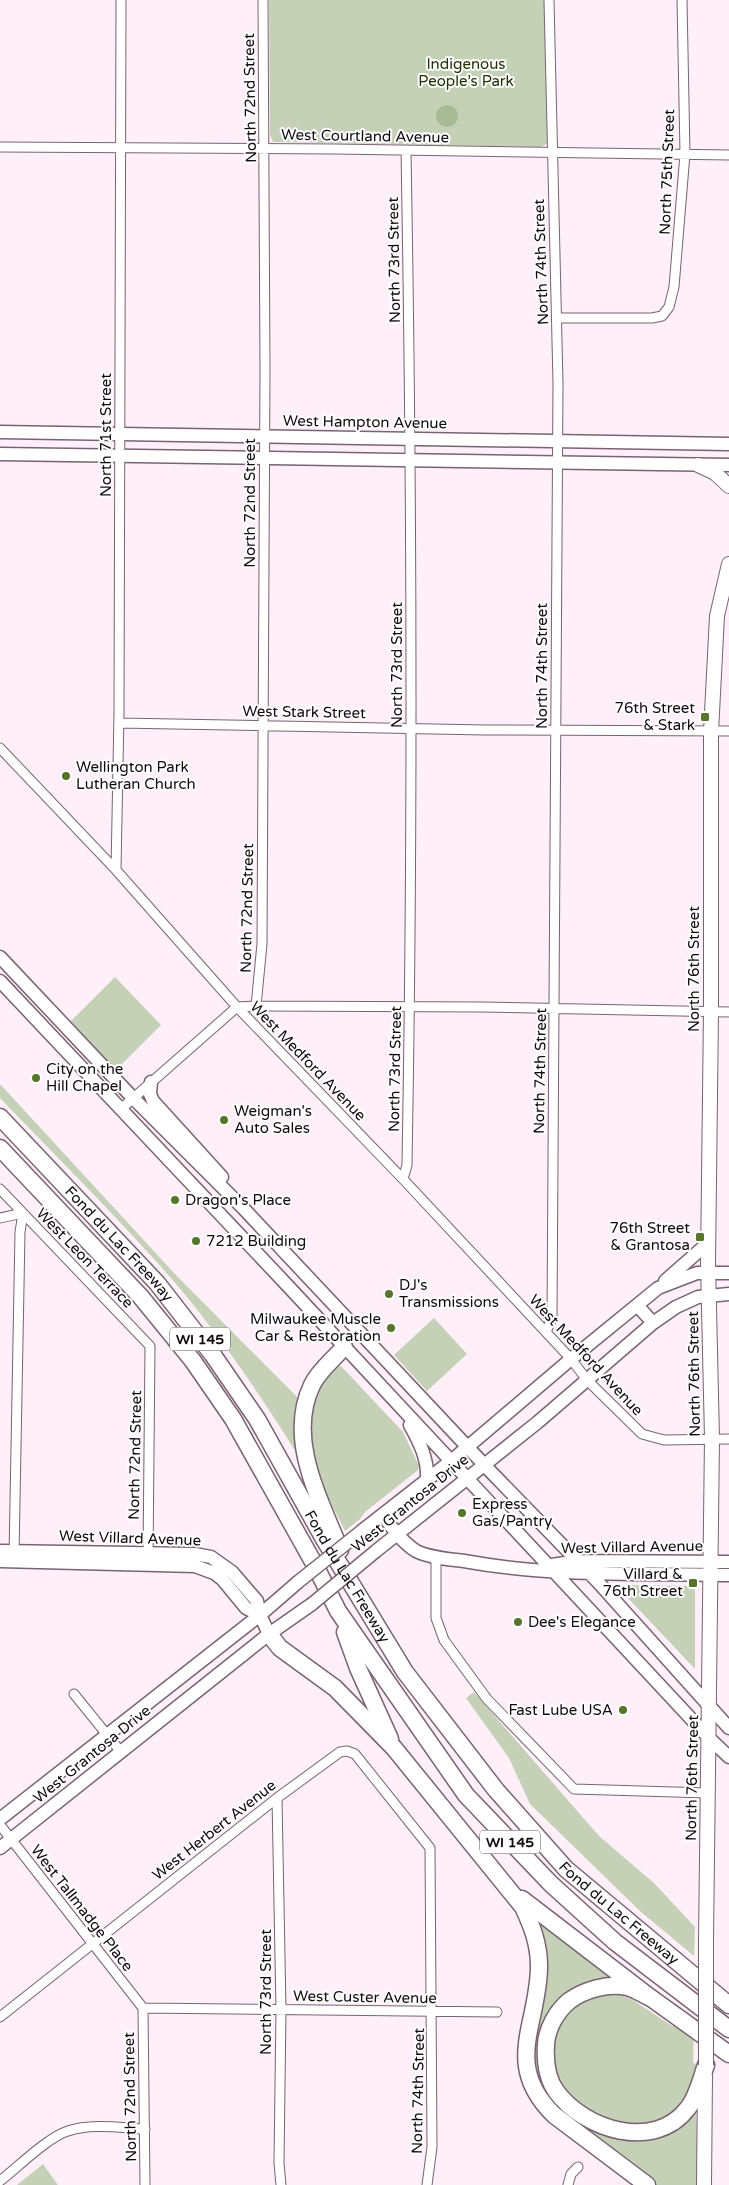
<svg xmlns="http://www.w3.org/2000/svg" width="729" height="2185" viewBox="0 0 729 2185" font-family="'Varela Round',sans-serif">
	<rect width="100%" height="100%" fill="#ffeff9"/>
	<path fill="#c4d1b6" d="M269,0H546L547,144L541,147L273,142L270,135Z
		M115,977L161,1025L114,1072L70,1022Z
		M0,1084L175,1274L302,1402L299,1457C256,1388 209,1319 154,1259C104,1204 51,1151 0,1098Z
		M434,1318L467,1354L427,1391L394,1355Z
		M341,1366L403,1432L419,1466L418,1470L365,1512L360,1519L345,1531C326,1492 299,1448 311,1403C314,1391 325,1379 331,1369Z
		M615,1585L695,1586V1669L627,1597L628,1595L621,1586L618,1588Z
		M474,1692L599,1836L654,1883L695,1927L694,1956L641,1912L530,1804L509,1758L466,1698Z
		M536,1913L629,1982L561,2003L546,2080L622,2138L696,2109L699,2185H651L551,2107L532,2067Z
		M614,1992L633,2000L672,2026L677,2024L694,2036L693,2062L697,2065L695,2083L687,2100L668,2121L622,2129L584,2110L557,2083L550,2055L557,2025L580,2000Z
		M43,2164L58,2185H17Z"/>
	<path fill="#a9bb94" d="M436 116a11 11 0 1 1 22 0a11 11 0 1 1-22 0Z"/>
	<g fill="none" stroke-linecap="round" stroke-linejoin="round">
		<g stroke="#796372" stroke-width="11">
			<path id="street" d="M0,147L335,149L729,155
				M557,318H652L662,316L669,307L674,287L685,154L682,0
				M119,723L485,730L729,731
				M0,748L116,870L237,1007L403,1179L571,1359L587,1380L642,1434L664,1440L729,1439
				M116,870L119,713L121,0
				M256,1006L262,944L265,370L263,0
				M121,1109L237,1007L256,1006L481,1007L729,1012
				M403,1179L407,1165C413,827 412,488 406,150
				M0,1189L150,1346L148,1558
				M0,1218L23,1213L20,1232L14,1556
				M546,1332L552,1318L558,383L549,0
				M436,1557V1618L444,1640L487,1699L574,1789L707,1793
				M74,1694L121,1752
				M277,1798L281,2010L279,2163L281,2185
				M0,1825L143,2008
				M143,2008L497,2012
				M143,2008L145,2185
				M0,2017L277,1798L340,1752L347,1751L355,1754L430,1848L432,2147L427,2185
				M0,2181C18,2167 48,2137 68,2131C92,2123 121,2128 145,2129
				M568,2185L571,2174L578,2167"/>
		</g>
		<g stroke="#796372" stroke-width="15">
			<path id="secondary" d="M0,432L729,444
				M0,454L729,465
				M0,957L133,1098L244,1209L491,1472L598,1582L729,1728
				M0,981L287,1285L709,1738L729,1757
				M151,1082L150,1094L153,1101L222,1177
				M665,1281L708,1243
				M637,1305L653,1323
				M410,1425C420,1443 428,1459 427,1479
				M383,1515C392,1528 402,1542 416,1551C430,1558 449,1559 464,1561C551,1577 641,1573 729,1575
				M363,1530L451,1461L571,1359L658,1288L697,1273H729
				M0,1551L195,1554L211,1557L232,1572L257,1601L260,1615L269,1634
				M376,1551L538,1422L653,1323L676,1307L698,1297L729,1294
				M0,1561L195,1566L214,1573L222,1579L246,1608L260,1615
				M545,1566L578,1561L729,1562
				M0,1819L260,1615L298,1582
				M0,1848L269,1634L312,1604"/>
		</g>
		<g stroke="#796372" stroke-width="16">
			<path id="primary" d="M698,465L715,473L729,486
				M706,1941L712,1438L708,1264L711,1011V732L717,616L729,564
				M704,2185L705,2076"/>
		</g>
		<g stroke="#796372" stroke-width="19">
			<g id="highway">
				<path id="s1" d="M0,1117L157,1283L213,1355L257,1419L324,1539L405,1672L496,1790L566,1869L729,2005"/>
				<path d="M0,1148L141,1297L193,1361L233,1419L316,1567L338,1611L466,1795L551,1884L615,1942L729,2029"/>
				<path d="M340,1550C320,1499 286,1439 312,1385C319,1370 334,1359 344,1347"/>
				<path d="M345,1632L358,1668L390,1739"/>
				<path d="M269,1634L280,1648L335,1688L394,1748L523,1907C532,1926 539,1944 539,1966C539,2024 502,2064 554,2115L647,2185"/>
				<path d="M522,1899L651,1998L729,2054"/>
				<path d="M651,1998C644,1995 635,1989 627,1987C607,1983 584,1990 569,2001C557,2011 547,2028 546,2044C545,2060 546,2077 556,2091C584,2130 655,2152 688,2108C697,2097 701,2079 706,2065"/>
			</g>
		</g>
		<use href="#street" stroke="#fff" stroke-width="9"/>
		<use href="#secondary" stroke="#fff" stroke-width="12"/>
		<use href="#primary" stroke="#fff" stroke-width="14"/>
		<use href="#highway" stroke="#fff" stroke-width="16"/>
		<g stroke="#796372" stroke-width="15" stroke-linecap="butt">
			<path id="secondary-bridge" d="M298,1582L363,1530
				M312,1604L376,1551"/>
		</g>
		<g stroke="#796372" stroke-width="16" stroke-linecap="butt">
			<path id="primary-bridge" d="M706,2065V1941"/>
		</g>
		<use href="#secondary-bridge" stroke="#fff" stroke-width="12"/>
		<use href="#primary-bridge" stroke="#fff" stroke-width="14"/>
	</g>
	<g fill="#57752a" stroke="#fff" stroke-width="2">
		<rect x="700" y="712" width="10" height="10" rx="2.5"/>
		<circle cx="66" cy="776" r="5"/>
		<circle cx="36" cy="1078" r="5"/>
		<circle cx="224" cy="1120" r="5"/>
		<circle cx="175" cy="1200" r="5"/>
		<rect x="695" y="1232" width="10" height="10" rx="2.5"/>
		<circle cx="196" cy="1241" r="5"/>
		<circle cx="389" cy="1294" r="5"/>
		<circle cx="391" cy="1328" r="5"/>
		<circle cx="462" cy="1513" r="5"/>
		<rect x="688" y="1578" width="10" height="10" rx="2.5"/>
		<circle cx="518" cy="1622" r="5"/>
		<circle cx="623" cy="1710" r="5"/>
	</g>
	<g text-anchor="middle" stroke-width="4" stroke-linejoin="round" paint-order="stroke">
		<g fill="#fff" stroke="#585357" stroke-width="1">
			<rect x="170" y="1327.5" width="60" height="23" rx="4"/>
			<rect x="480" y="1830.5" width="60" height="23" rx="4"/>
		</g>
		<g font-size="14" font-weight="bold" fill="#11090f">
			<text x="200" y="1344">WI 145</text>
			<text x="510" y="1847">WI 145</text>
		</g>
		<g font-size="15" fill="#213104" stroke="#fff">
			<text x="466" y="69">Indigenous<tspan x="466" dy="17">People’s Park</tspan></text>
		</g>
		<g font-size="15" fill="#11090f" stroke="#fff">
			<text transform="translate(250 98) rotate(-91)" y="5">North 72nd Street</text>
			<text transform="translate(365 136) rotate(1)" y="5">West Courtland Avenue</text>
			<text transform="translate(667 172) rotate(-88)" y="5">North 75th Street</text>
			<text transform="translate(394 260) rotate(-91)" y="5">North 73rd Street</text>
			<text transform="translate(541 262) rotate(-92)" y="5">North 74th Street</text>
			<text transform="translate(365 422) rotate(1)" y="5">West Hampton Avenue</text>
			<text transform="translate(106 435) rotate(-90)" y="5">North 71st Street</text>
			<text transform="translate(250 503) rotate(-90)" y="5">North 72nd Street</text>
			<text transform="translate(397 665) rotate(-90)" y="5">North 73rd Street</text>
			<text transform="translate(542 666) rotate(-90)" y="5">North 74th Street</text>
			<text transform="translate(304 712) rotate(1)" y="5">West Stark Street</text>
			<text transform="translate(247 908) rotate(-89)" y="5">North 72nd Street</text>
			<text transform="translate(694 969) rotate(-90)" y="5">North 76th Street</text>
			<text transform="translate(308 1061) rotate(46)" y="5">West Medford Avenue</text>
			<text transform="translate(395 1069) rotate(-89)" y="5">North 73rd Street</text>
			<text transform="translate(540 1071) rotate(-89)" y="5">North 74th Street</text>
			<text dy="5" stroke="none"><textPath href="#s1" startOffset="174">Fond du Lac Freeway</textPath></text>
			<text transform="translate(85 1258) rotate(46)" y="5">West Leon Terrace</text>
			<text transform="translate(586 1355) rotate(47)" y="5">West Medford Avenue</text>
			<text transform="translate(694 1374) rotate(-91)" y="5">North 76th Street</text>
			<text transform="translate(135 1455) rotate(-89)" y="5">North 72nd Street</text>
			<text transform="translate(410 1503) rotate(-39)" y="5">West Grantosa Drive</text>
			<text transform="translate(130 1538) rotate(2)" y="5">West Villard Avenue</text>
			<text transform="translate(632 1547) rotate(-1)" y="5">West Villard Avenue</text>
			<text dy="5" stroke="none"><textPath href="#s1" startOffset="579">Fond du Lac Freeway</textPath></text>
			<text transform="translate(92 1754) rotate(-39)" y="5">West Grantosa Drive</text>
			<text transform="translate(692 1778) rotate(-89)" y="5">North 76th Street</text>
			<text transform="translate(214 1830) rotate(-38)" y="5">West Herbert Avenue</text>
			<text transform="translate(82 1908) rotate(52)" y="5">West Tallmadge Place</text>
			<text dy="5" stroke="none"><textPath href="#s1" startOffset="1014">Fond du Lac Freeway</textPath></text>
			<text transform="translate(266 1992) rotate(-90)" y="5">North 73rd Street</text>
			<text transform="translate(365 1997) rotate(1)" y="5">West Custer Avenue</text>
			<text transform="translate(418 2091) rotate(-89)" y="5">North 74th Street</text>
			<text transform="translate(130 2097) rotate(-91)" y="5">North 72nd Street</text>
		</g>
		<g font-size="15" fill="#11090f" stroke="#fff" text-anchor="start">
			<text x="695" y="713" text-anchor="end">76th Street<tspan x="695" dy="17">&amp; Stark</tspan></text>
			<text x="76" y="772">Wellington Park<tspan x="76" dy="17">Lutheran Church</tspan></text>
			<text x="46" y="1074">City on the<tspan x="46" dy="17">Hill Chapel</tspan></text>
			<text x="234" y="1116">Weigman's<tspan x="234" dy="17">Auto Sales</tspan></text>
			<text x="185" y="1205">Dragon's Place</text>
			<text x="690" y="1233" text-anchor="end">76th Street<tspan x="690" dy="17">&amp; Grantosa</tspan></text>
			<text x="206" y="1246">7212 Building</text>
			<text x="399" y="1290">DJ's<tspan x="399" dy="17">Transmissions</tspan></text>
			<text x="381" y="1324" text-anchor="end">Milwaukee Muscle<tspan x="381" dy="17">Car &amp; Restoration</tspan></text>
			<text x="472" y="1509">Express<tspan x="472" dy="17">Gas/Pantry</tspan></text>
			<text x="683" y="1579" text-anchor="end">Villard &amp;<tspan x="683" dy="17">76th Street</tspan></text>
			<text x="528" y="1627">Dee's Elegance</text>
			<text x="613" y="1715" text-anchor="end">Fast Lube USA</text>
		</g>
	</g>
</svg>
